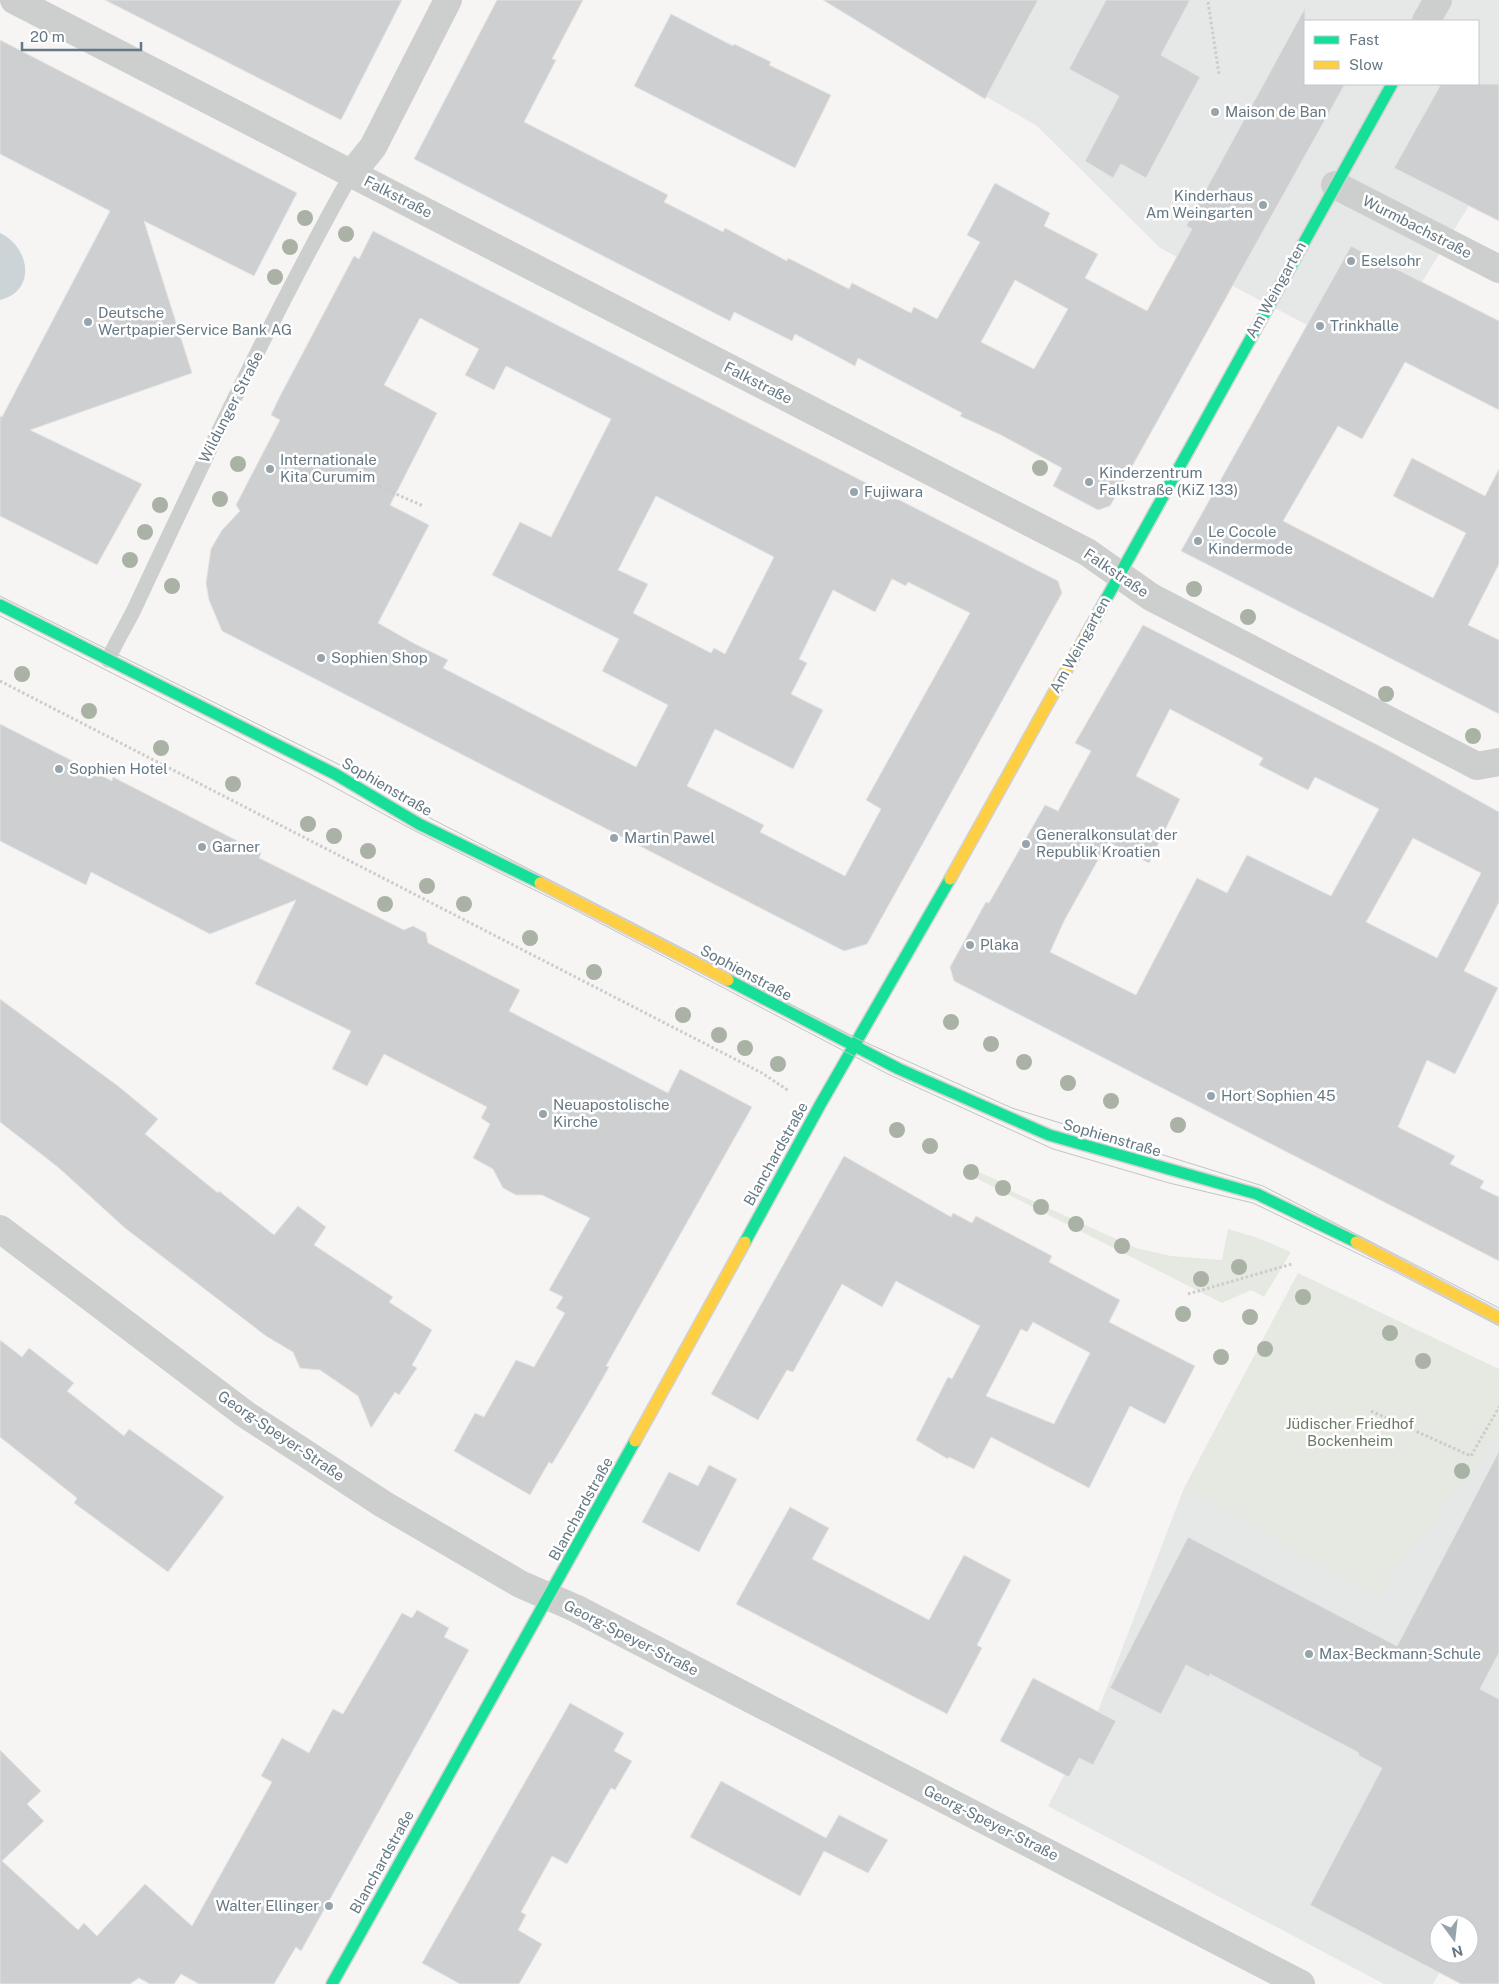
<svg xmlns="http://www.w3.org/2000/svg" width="1499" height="1984" viewBox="0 0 1499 1984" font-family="'Public Sans',sans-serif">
	<rect width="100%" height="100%" fill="#f6f5f4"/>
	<path fill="#e6e7e7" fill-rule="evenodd" d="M824,0H1499V157L1374,360L1160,248L1037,126L922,60ZM1305,21H1478V84H1305Z
		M1499,1431V1861L1439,1924V1954H1450L1433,1984H1384L1048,1806L1098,1711L1184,1488L1376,1596L1486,1452Z"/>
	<path fill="#e6e8e2" d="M967,1167L1011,1186L1009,1190L1136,1248L1171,1256L1222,1260L1228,1229L1258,1238L1291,1252L1264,1297L1251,1290L1222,1303L964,1172Z
		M1298,1273L1499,1369V1431L1486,1452L1376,1596L1184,1488Z"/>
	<path fill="#ccd4d7" d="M0,233C30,247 37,291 0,300Z"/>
	<path fill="#cecfd0" stroke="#e5e4e4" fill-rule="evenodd" d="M105,0H402L341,120Z
		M497,0H583L552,59L556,60L524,122L668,195L664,202L723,232L725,228L787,261L788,258L849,289L852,283L911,313L914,307L937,319L980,242L967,235L995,183L1050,213L1044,226L1098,254L1085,278L1147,311L1192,229L1186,226L1305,8V84H1345L1110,506L1098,510L1053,486L1062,468L1001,435L960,416L962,413L858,358L855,366L795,334L792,341L734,312L730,321L414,159ZM1015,280L1068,309L1034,369L981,342Z
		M823,0H1038L985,99Z
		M1106,0H1190L1161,55L1200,77L1146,178L1121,164L1113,178L1085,161L1119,96L1069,69Z
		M671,14L733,46L734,44L771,62L769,65L831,95L795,168L634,86Z
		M0,40L297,193L254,276L144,221L192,373L30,430L142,484L97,565L0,516V416L2,417L110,211L0,154Z
		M1441,84H1499V221L1394,168Z
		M373,231L1058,581L1062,593L867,944L844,951L222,631L209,600L206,583L211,549L222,530L240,511L236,505L280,420L271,415L278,400L354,256L359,259ZM420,318L479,349L465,375L494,390L506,366L611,419L551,537L520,522L492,575L619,639L602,671L668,705L636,767L443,668L448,660L415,644L378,623L429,525L390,505L437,413L384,385ZM656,496L774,557L725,654L714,648L711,653L633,613L648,584L618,570ZM892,579L906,586L908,582L970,613L866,800L881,809L845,876L760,832L764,825L687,786L715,729L793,769L823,710L791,694L807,663L799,659L833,590L875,612Z
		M1351,246L1499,321V410L1405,362L1362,439L1338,426L1283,521L1433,598L1466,533L1393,496L1412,458L1485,496L1499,469V564L1468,625L1499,640V714L1181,551Z
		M1143,625L1391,752L1499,812V902L1464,971L1498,988L1455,1074L1427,1060L1398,1127L1455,1156L1450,1164L1484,1181L1480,1188L1499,1197V1261L954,981L950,967L986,902L989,903L1045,805L1058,811L1091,751L1075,743ZM1170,709L1263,758L1259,765L1308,790L1315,777L1379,809L1331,896L1247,855L1227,893L1197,878L1136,995L1050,952L1064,921L1108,842L1149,863L1180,799L1136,776ZM1413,838L1481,873L1437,958L1366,922Z
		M0,724L112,781L113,777L261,853L259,858L404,930L413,926L426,933L428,943L520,990L509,1011L668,1093L680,1069L752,1107L606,1366L609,1367L592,1397L552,1464L549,1462L530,1495L454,1451L475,1413L484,1417L516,1360L534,1367L565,1313L556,1308L563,1297L549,1290L590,1218L542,1195H516L503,1188L493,1169L473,1158L490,1124L481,1118L487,1107L384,1054L367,1086L332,1069L351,1031L255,984L296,900L210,934L91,872L86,885L0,841Z
		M0,999L118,1086L158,1119L145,1134L218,1193L219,1191L274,1235L298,1206L326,1227L314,1245L393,1297L389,1302L432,1330L412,1365L417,1368L399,1395L395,1392L371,1428L358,1396L320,1370L300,1368L293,1352L266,1336L125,1228L59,1168L0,1122Z
		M844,1156L951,1217L953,1213L972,1223L976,1216L1052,1256L1049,1262L1120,1300L1109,1322L1195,1366L1165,1424L1130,1406L1089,1488L991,1437L974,1469L949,1457L948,1459L916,1440L948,1377L952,1379L980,1326L896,1281L882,1307L842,1284L793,1372L787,1370L758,1420L711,1394ZM1033,1322L1090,1353L1054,1424L986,1396L1021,1329L1027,1332Z
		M0,1340L22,1357L29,1348L74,1383L67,1391L124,1436L129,1429L224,1497L168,1572L74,1503L77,1498L0,1437Z
		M1499,1451V1653L1480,1689L1499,1699V1984H1461L1310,1905L1382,1768L1358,1755L1359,1753L1210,1674L1209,1677L1186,1665L1161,1714L1110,1688L1188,1537L1397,1646ZM1439,1924H1469V1954H1439Z
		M709,1465L737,1479L699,1552L642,1522L669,1472L698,1486Z
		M790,1507L829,1528L812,1559L929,1620L964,1555L1011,1580L977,1645L982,1648L947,1714L736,1604Z
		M417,1610L449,1628L444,1637L469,1650L301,1951L296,1947L274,1984H199L181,1974L174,1984H150L139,1978L130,1984H0V1750L41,1791L27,1804L44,1821L2,1861L78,1930L84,1923L97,1936L145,1884L192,1926L272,1782L261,1776L282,1738L309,1753L333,1709L343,1714L402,1613L412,1618Z
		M1033,1678L1116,1721L1093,1765L1079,1758L1069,1777L1000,1741Z
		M570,1703L624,1733L614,1751L632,1761L615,1790L611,1788L567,1864L552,1856L521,1912L526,1915L518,1930L542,1944L519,1984H460L422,1963Z
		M721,1781L826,1838L839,1815L888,1840L868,1873L824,1851L800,1896L690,1837Z"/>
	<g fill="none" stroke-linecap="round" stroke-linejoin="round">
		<g stroke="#d1d2d3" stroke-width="14">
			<path id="fast" d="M0,605L335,774L419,824L540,883
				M1095,619L1392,84
				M728,980L899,1069L1049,1135L1257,1194L1356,1242
				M745,1242L820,1105L950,879
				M332,1984L635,1441"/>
		</g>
		<g stroke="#d1d2d3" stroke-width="14">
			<path id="slow" d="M950,879L1095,619
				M540,883L728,980
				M1356,1242L1499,1318
				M635,1441L745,1242"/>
		</g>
		<path stroke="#ccc" stroke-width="3" stroke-dasharray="2.5 2.5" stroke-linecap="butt" d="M1208,2L1219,74
			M351,474L423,506
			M0,681L762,1073L789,1091
			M1188,1294L1292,1264
			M1371,1411L1471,1456L1499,1407"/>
		<path stroke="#cdcfcf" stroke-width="15" d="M108,660C117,639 130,620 139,599C206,456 274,312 352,173"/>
		<path stroke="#cdcfcf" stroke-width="28" d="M14,0L1087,552L1151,597L1477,766L1499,762
			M1426,21L1438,0
			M352,173L373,147L448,0
			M1335,185L1499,269
			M0,1229L245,1414L383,1504L520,1584L575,1608L1301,1984"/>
		<use href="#fast" stroke="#16e098" stroke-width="11"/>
		<use href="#slow" stroke="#ffcf43" stroke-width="11"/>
		<path stroke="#c3c4c4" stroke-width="1" d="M0,596L340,765L430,818L858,1039L1012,1108L1263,1186L1499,1308
			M0,616L310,774L415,831L577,911L888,1074L1053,1149L1169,1183L1253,1203L1394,1271L1499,1326"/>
	</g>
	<g fill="#a9b2a5">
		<circle cx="305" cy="218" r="8"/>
		<circle cx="346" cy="234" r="8"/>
		<circle cx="290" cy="247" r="8"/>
		<circle cx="275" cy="277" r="8"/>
		<circle cx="238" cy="464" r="8"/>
		<circle cx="1040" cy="468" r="8"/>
		<circle cx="220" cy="499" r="8"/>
		<circle cx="160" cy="505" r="8"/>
		<circle cx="145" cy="532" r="8"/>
		<circle cx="130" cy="560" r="8"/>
		<circle cx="172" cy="586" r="8"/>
		<circle cx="1194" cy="589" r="8"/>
		<circle cx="1248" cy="617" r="8"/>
		<circle cx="22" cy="674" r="8"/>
		<circle cx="1386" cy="694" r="8"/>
		<circle cx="89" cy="711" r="8"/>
		<circle cx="1473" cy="736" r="8"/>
		<circle cx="161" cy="748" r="8"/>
		<circle cx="233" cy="784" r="8"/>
		<circle cx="308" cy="824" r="8"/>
		<circle cx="334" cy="836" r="8"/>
		<circle cx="368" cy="851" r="8"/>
		<circle cx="427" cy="886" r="8"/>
		<circle cx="385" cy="904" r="8"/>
		<circle cx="464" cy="904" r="8"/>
		<circle cx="530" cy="938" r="8"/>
		<circle cx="594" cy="972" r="8"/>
		<circle cx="683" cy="1015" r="8"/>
		<circle cx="951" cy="1022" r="8"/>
		<circle cx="719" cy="1035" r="8"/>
		<circle cx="991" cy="1044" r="8"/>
		<circle cx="745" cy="1048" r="8"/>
		<circle cx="1024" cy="1062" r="8"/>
		<circle cx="778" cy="1064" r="8"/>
		<circle cx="1068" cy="1083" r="8"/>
		<circle cx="1111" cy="1101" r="8"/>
		<circle cx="1178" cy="1125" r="8"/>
		<circle cx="897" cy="1130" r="8"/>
		<circle cx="930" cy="1146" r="8"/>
		<circle cx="971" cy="1172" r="8"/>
		<circle cx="1003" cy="1188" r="8"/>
		<circle cx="1041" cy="1207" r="8"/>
		<circle cx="1076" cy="1224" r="8"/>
		<circle cx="1122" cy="1246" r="8"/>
		<circle cx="1239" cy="1267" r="8"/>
		<circle cx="1201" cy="1279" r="8"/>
		<circle cx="1303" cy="1297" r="8"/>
		<circle cx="1183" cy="1314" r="8"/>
		<circle cx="1250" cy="1317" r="8"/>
		<circle cx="1390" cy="1333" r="8"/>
		<circle cx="1265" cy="1349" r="8"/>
		<circle cx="1221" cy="1357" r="8"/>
		<circle cx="1423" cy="1361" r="8"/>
		<circle cx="1462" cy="1471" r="8"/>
	</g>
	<g fill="#98a4ab" stroke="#fff" stroke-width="2">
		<circle cx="1215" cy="112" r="5"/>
		<circle cx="1263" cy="205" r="5"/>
		<circle cx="1351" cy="261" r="5"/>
		<circle cx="88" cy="322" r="5"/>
		<circle cx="1320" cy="326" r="5"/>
		<circle cx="270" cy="469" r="5"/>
		<circle cx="1089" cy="482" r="5"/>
		<circle cx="854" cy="492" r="5"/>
		<circle cx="1198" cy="541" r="5"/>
		<circle cx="321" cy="658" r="5"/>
		<circle cx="59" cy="769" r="5"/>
		<circle cx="614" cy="838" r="5"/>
		<circle cx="1026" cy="844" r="5"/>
		<circle cx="202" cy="847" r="5"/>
		<circle cx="970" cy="945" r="5"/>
		<circle cx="1211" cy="1096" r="5"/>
		<circle cx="543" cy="1114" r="5"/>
		<circle cx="1309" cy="1654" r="5"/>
		<circle cx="329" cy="1906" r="5"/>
	</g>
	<g text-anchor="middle" stroke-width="5" stroke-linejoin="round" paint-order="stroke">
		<g font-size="15" fill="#667884" stroke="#fff" text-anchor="start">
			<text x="1225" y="117">Maison de Ban</text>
			<text x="1253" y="201" text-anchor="end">Kinderhaus<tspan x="1253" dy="17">Am Weingarten</tspan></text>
			<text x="1361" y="266">Eselsohr</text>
			<text x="98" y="318">Deutsche<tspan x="98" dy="17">WertpapierService Bank AG</tspan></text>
			<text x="1330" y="331">Trinkhalle</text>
			<text x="280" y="465">Internationale<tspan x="280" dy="17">Kita Curumim</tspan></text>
			<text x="1099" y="478">Kinderzentrum<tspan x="1099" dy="17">Falkstraße (KiZ 133)</tspan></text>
			<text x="864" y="497">Fujiwara</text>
			<text x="1208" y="537">Le Cocole<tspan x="1208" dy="17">Kindermode</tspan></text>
			<text x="331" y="663">Sophien Shop</text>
			<text x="69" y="774">Sophien Hotel</text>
			<text x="1036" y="840">Generalkonsulat der<tspan x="1036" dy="17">Republik Kroatien</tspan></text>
			<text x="624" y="843">Martin Pawel</text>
			<text x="212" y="852">Garner</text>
			<text x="980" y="950">Plaka</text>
			<text x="1221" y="1101">Hort Sophien 45</text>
			<text x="553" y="1110">Neuapostolische<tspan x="553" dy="17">Kirche</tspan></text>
			<text x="1319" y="1659">Max-Beckmann-Schule</text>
			<text x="319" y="1911" text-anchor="end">Walter Ellinger</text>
		</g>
		<g font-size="15" fill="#667884" stroke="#fff">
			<text transform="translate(398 197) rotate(27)" y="5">Falkstraße</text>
			<text transform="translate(1417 227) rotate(27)" y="5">Wurmbachstraße</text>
			<text transform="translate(1276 290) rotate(-61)" y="5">Am Weingarten</text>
			<text transform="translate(758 383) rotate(27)" y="5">Falkstraße</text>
			<text transform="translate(231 407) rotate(-63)" y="5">Wildunger Straße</text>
			<text transform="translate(1116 573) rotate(34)" y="5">Falkstraße</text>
			<text transform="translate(1080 645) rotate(-61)" y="5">Am Weingarten</text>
			<text transform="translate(387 787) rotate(30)" y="5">Sophienstraße</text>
			<text transform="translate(746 973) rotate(28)" y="5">Sophienstraße</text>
			<text transform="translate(1112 1138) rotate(16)" y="5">Sophienstraße</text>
			<text transform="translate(776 1154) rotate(-61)" y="5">Blanchardstraße</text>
			<text transform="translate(281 1436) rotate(34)" y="5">Georg-Speyer-Straße</text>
			<text transform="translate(581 1509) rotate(-61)" y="5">Blanchardstraße</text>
			<text transform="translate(631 1638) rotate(27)" y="5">Georg-Speyer-Straße</text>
			<text transform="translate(991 1823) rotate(27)" y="5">Georg-Speyer-Straße</text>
			<text transform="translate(382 1862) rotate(-61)" y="5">Blanchardstraße</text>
		</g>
		<g font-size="15" fill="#6a7b64" stroke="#fff">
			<text x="1350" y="1429">Jüdischer Friedhof<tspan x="1350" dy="17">Bockenheim</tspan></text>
		</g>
	</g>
	<rect x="1304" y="20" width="175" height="65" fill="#ffffff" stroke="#c2c9ce"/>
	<rect x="1314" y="36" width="25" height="8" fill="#16e098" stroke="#c2c9ce"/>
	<text x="1349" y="45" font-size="15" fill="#667884">Fast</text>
	<rect x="1314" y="61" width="25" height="8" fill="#ffcf43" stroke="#c2c9ce"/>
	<text x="1349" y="70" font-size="15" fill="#667884">Slow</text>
	<g transform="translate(1454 1939) rotate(165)"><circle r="24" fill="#ffffff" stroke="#c2c9ce"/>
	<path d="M0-4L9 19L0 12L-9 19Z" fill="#98a4ab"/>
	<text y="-8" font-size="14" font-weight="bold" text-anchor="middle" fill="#667884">N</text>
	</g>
	<path d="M22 42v8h119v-8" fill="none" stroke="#667884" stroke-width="2.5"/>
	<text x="30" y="42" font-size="15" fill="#667884" stroke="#ffffff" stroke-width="4" paint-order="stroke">20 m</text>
</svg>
